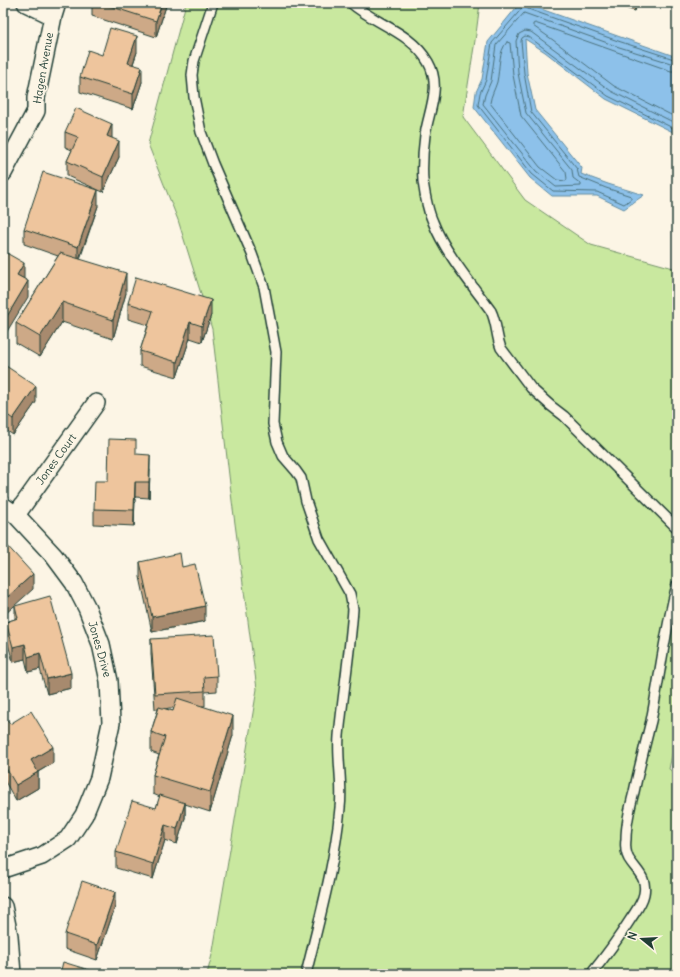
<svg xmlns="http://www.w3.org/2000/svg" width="680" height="977" viewBox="0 0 680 977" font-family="Delius,sans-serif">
	<rect width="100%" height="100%" fill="#fcf5e5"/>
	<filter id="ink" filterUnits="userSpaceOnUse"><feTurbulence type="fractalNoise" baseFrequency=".025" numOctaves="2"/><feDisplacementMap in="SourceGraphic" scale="8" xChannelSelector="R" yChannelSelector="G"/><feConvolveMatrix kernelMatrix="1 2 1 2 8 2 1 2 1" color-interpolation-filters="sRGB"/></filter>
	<g filter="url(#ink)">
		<path fill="#c9e89f" stroke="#74926a" d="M186,3H480L476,34L463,117L525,200L591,245L677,269V732L669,769L677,775V974H207L213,951L257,689L232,501L212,329L178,220L148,144Z"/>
		<path fill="#8dc1ea" stroke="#618ca1" d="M520,3H524L677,57V134L606,99L545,52L525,39L527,73L535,110L582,168L581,174L608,184L644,195L624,209L597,196H552L530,178L474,107L476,92L482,79L488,42Z"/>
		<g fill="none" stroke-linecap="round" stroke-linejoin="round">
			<path stroke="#4b727d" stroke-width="1" d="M507,42L510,43L513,75L521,116L566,172L567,179L566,181L557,180L540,167L490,103C491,95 495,89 497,82C500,68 498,52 507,42Z
				M677,60L618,41L528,9L524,6L492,43L486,80L480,93L478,105L532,174L553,191L597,192L624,204L631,199V196L606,188L579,177L577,169L531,112L524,73L521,41L522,38L525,36L529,37L608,96L677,130
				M677,65L616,46L524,13L496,45L491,81L485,95L483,104L536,171L556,187L581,186V184L573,178L572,170L526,113L518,73L516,41L519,34L525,31L531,32L611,91L677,124
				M677,71H671L535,23L533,24V26L553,40L614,86L677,118"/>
			<g stroke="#1f3d34" stroke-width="12">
				<path id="lane" d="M213,3L194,61L192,75L194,97L201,132L213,164L252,254L264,287L276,352L273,424L277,442L283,456L296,471L301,478L306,501L319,539L350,594L353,609C350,652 343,694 339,736C337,760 343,784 340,808C335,864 319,920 306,974
					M351,3C375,24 411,32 428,62C442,86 429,110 425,135C423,150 422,166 423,181C425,195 427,209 433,222C444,251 472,285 491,311C497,323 496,336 501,348L531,388L551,406L564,416L677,528
					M591,974C605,957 618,939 630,920C635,912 642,904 644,894C647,879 639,873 631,862C626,856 625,847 626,839C626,823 630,807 634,792C639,768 645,745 651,721C660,676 665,629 677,585"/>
			</g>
			<g stroke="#1f3d34" stroke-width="20">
				<path id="street" d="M26,3L53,16
					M3,173L36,111V98L53,16L57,3
					M3,506L16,515L54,556L74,583L87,608L101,644L109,681L111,723L99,778L84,815L68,839L42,856L3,869
					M16,515L96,403
					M3,906L9,936L12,974"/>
			</g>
			<use href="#lane" stroke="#fcf5e5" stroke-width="9"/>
			<use href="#street" stroke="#fcf5e5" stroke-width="17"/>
		</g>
		<path fill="#cda987" stroke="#1f3d34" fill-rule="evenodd" d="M92,3H167L156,37L92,16Z
			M608,3H637L635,11Z
			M677,22V40L676,39V24Z
			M137,52L133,64L142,82L133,109L80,92V77L102,55Z
			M65,132L112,138L119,157L103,192L67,176V161L72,150L65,147Z
			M98,206L80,259L126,293L113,339L62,322L40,357L16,343V323L58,256L24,244V229Z
			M128,303L211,315L202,342L190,338L177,377L140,366V351L148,325L128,319Z
			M3,364L36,402L13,435L3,428Z
			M136,454L150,470L149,498L135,497L134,526L94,524V509L108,481Z
			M140,562L182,567L205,621L152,632L140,577Z
			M15,606L71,688L47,694L40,669L28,672L25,659L13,662L6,637V622L15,619Z
			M151,639L217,676V691L205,692V706H202L233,735L210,812L185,804V818L177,844L165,840L153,879L116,868V852L156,808L160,797L153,794V775L159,755L151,752V732L158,709H155L151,654ZM169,708H174L173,711L165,709Z
			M3,713L10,724L53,763L38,772V788L16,801L3,778Z
			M115,907L97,960L65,949V934Z"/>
		<path fill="#a78a6e" stroke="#1f3d34" d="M162,3H167L156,37V21Z
			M635,3H637L635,11Z
			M137,36V52L128,78V63Z
			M142,67V82L133,109V94Z
			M112,124V140L107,136Z
			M119,141V157L103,192V177Z
			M98,190V206L78,262V247Z
			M24,263V279L17,275Z
			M126,273V293L113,339V320Z
			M28,281V297L3,338V323Z
			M211,300V315L202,342V326Z
			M62,302V322L40,357V337Z
			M190,322V338L177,377V362Z
			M36,386V402L13,435V419Z
			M150,455V470L149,498V482Z
			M135,482V497L134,526V510Z
			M33,574V589L3,616V601Z
			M205,606V621L152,632V617Z
			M25,644V659L13,662V647Z
			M40,653V669L28,672V657Z
			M71,673V688L47,694V679Z
			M233,716V735L210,812V792Z
			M53,747V763L31,776V760Z
			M38,772V788L16,801V785Z
			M185,803V818L177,844V829Z
			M165,825V840L153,879V864Z
			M115,892V907L97,960V945Z"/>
		<path fill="#eec59d" stroke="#1f3d34" d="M100,3H162L156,21Z
			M110,28L137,36L128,63L142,67L133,94L80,77L88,50L102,55Z
			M76,108L112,124L107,136L119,141L103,177L67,161L78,137L65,132Z
			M43,172L98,190L78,247L24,229Z
			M3,251L24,263L17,275L28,281L3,323Z
			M60,253L126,273L113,320L62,302L40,337L16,323Z
			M136,277L211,300L202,326L190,322L177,362L140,351L153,311L128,303Z
			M3,364L36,386L13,419L3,412Z
			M109,439L136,440V454L150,455L149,482H135L134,510L94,509L95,481H108Z
			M3,541L33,574L3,601Z
			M180,553L182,567L195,564L205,606L152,617L140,562Z
			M50,596L71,673L47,679L40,653L28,657L25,644L13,647L6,622L18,618L15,606Z
			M214,635L217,676L204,677L205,691L155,694L151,639Z
			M177,698L233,716L210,792L153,775L165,737L151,732L159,707L173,711Z
			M31,711L53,747L31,760L38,772L16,785L3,763V713L10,724Z
			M160,795L185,803L177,829L165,825L153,864L116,852L132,801L156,808Z
			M82,881L115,892L97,945L65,934Z
			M63,962L102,974H60Z"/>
	</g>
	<g text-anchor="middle" stroke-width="3.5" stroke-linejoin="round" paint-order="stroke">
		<g font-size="11" fill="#1f3d34" stroke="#fcf5e5">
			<text transform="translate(43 68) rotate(-80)" y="4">Hagen Avenue</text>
			<text transform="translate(56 459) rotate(-54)" y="4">Jones Court</text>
			<text transform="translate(100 649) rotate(74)" y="4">Jones Drive</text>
		</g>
	</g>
	<rect width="680" height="977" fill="none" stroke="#fcf5e5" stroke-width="16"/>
	<rect x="8" y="8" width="664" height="961" fill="none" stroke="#1f3d34" stroke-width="1.5" filter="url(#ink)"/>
	<g transform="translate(642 939) rotate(288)" stroke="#fcf5e5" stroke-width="3" paint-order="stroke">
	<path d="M0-3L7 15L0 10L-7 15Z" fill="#1f3d34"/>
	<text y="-6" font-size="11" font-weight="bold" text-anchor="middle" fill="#1f3d34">N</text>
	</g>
</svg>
